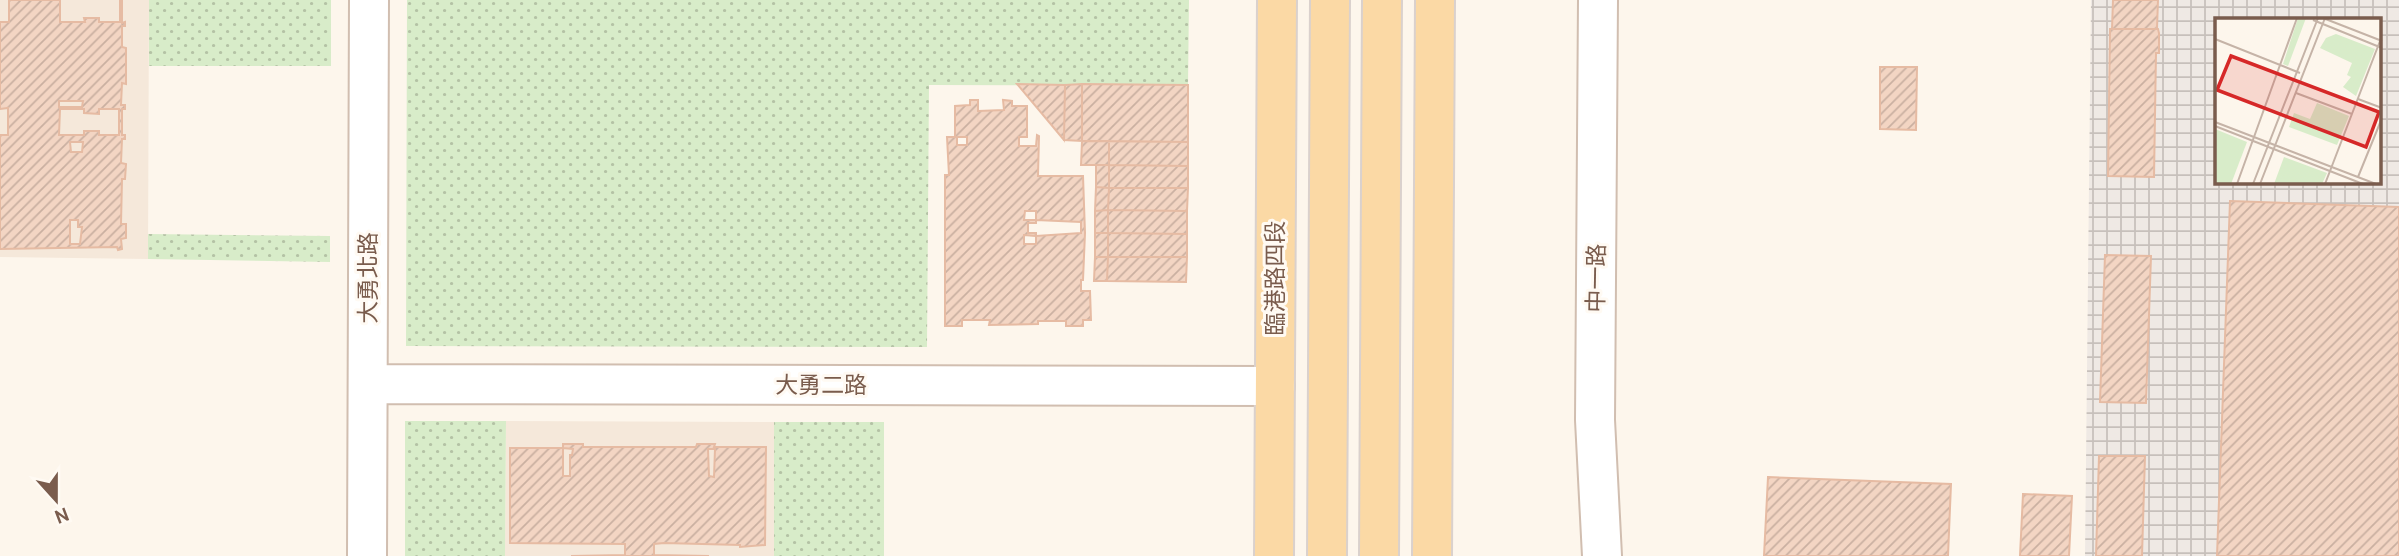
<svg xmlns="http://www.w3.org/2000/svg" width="2399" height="556" viewBox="0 0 2399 556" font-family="Cabin,'Noto Sans TC',sans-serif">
	<defs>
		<pattern id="industrial-grid" width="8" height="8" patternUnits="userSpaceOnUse" patternTransform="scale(1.75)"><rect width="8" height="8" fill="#efe9e4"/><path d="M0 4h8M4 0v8" fill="none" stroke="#c7c0bb"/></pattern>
		<pattern id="green-dots" width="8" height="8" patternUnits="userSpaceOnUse" patternTransform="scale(1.75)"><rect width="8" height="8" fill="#d8ecc9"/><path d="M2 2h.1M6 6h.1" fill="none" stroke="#b4c2a5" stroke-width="1.8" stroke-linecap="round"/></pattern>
		<pattern id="building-hatch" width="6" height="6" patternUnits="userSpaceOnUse" patternTransform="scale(1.75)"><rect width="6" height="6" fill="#f3d5c3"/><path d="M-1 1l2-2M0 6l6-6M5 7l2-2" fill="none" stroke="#cab0a1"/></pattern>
	</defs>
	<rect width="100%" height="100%" fill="#fdf6ec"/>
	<path fill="#f5e8da" d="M0,0H149L148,259L0,257Z
		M506,421L774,422V556H505Z"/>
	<path fill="url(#industrial-grid)" fill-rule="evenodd" d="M2091,0H2399V556H2085ZM2217,19H2380V182H2217Z"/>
	<path fill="url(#green-dots)" d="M149,0H331V66H149Z
		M407,0H1189L1188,86L929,85L927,347L406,346Z
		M148,234L330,236V262L148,259Z
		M405,421H506L505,556H405Z
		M774,422H884V556H774Z"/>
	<path fill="url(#building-hatch)" stroke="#e6bba3" stroke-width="2" fill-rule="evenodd" d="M9,0H60V22H85L84,18H99V22H120V0H122V23L125,22V26H122V47L126,48V84L122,83L121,105H125V109H122V135H125V139H122L121,163L126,164L125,179H122L121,224H126V238L121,239L122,249L118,250L117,247L0,249V135H8V108L0,109V22H9ZM59,101H83L82,107H59ZM60,109H84V113L99,114V109H119V135H99V131H84V135H59ZM70,142H83L82,152H71ZM70,220H78V227H82L80,244H70Z
		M2113,0H2158L2157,29H2112Z
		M2110,29H2158L2159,33V53H2156L2154,177L2108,176Z
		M1880,67H1917L1916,130L1880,129Z
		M1017,84L1065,85L1064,140Z
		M1082,84V141L1064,140L1065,85Z
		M1082,84L1188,85V142L1082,141Z
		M970,100H978V111L1004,110L1003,100L1012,101V106H1027V137H1019V146H1036L1037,135L1039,136L1038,176H1083L1085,233L1083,280H1081V291H1090L1091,320H1083V326H1066V321H1038V324L989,325L990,320H962V326H945V175H949L947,137H955V106L970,105ZM957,137H967V145H957ZM1025,211H1036V220H1024ZM1036,220L1081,222V233L1036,236V233H1028V223H1036ZM1024,235L1036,236V244H1024Z
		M1082,141H1109V165H1081Z
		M1109,141L1188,142V166L1109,165Z
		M1096,165H1109V188L1096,187Z
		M1109,165L1188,166V188H1109Z
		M1096,187L1109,188L1108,210L1095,211Z
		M1109,188H1188L1187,211L1108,210Z
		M2230,201L2399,207V556H2217Z
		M1108,210L1187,211V234L1108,233Z
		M1108,210V233H1095V211Z
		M1095,233H1108V257H1095Z
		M1108,233L1187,234V257H1108Z
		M2105,255L2151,256L2146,403L2100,402Z
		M1095,257H1108L1107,281H1094Z
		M1108,257H1187L1186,282L1107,281Z
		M563,444H583V447H696L697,444H715L714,447H766L765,545L740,547V545L664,543L654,544V555L709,556H571L625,555V544L510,543V448H563ZM563,448L573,449L572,455H570V476H563ZM708,449H715L714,477L709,476Z
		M2099,456H2145L2142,556H2096Z
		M1768,477L1951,484L1948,556H1764Z
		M2023,494L2072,496L2069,556H2020Z"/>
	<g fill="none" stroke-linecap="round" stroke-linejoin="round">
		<g stroke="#d1beb0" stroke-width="42">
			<path id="minor" d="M1598,0L1595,420L1602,556
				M368,384L1275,386
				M367,556L369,0"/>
		</g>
		<g stroke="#dad1cd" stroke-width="42">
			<path id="major" d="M1274,556L1277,0
				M1327,556L1330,0
				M1379,556L1382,0
				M1432,556L1435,0"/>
		</g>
		<use href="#minor" stroke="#fff" stroke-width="38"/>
		<use href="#major" stroke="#fbd9a5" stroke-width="38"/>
	</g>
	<g text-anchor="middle" stroke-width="6" stroke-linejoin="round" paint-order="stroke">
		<g font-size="23" fill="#7a5c4d" stroke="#fffaf3">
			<text transform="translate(368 278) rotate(-90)" y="8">大勇北路</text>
			<text transform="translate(1275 278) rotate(-90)" y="8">臨港路四段</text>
			<text transform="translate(1596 278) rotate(-89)" y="8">中一路</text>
			<text x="821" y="393">大勇二路</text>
		</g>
	</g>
	<g transform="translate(2215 18)">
		<rect width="166" height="166" fill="#fdf6ec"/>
		<path d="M83,0H91L73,48L68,46ZM121,16L160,31L141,78L128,69L136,59L132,57L137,45L105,30L111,20ZM102,85L134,98L122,127L74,109L79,95L95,101ZM69,139L112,155L107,166H52H59Z" fill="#d8ecc9"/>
		<path d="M0,111L32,124L16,166H0Z" fill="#d8ecc9"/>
		<path fill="none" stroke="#c5b3a7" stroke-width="2" d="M108,0L167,23M98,2L167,30M0,21L85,55M81,75L137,96M143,81L167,90M0,104L161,166M0,108L148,166M143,159L167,100M22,166L82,0M38,166L103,0M45,166L110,0M110,166L165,23"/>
		<path fill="#d62828" fill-opacity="0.15" stroke="#d62828" stroke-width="3.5" d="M16,38L164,94L151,129L2,72Z"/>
		<rect width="166" height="166" fill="none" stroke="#7a5c4d" stroke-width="3.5"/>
	</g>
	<g transform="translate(56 500) rotate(159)" stroke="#fffaf3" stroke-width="5" paint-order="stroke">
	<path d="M0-5L12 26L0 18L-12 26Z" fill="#7a5c4d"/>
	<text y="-10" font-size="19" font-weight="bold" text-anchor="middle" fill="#7a5c4d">N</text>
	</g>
</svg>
